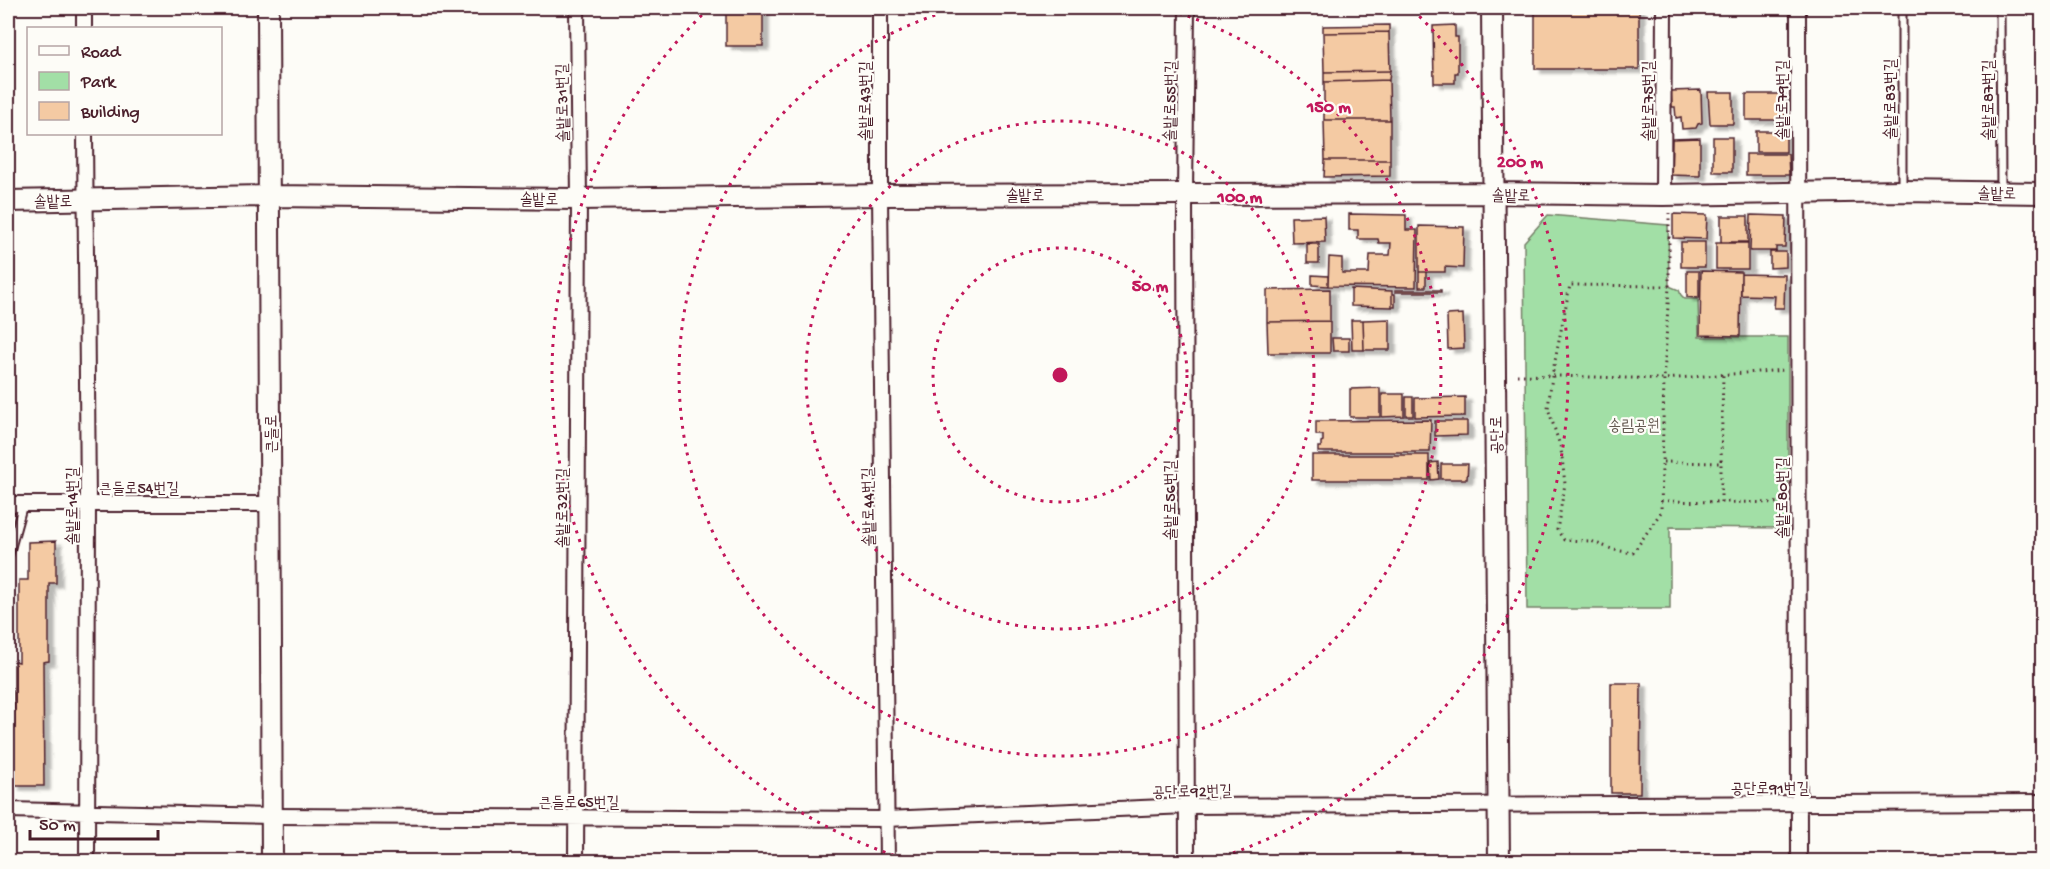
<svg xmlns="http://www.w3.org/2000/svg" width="2050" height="869" viewBox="0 0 2050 869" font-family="'Gochi Hand','Poor Story',sans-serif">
	<defs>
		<filter id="shadow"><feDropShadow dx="6" dy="4" stdDeviation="1.5" flood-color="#0004"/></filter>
	</defs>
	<rect width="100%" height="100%" fill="#fdfcf7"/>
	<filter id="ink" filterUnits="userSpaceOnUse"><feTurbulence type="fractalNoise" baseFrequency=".0167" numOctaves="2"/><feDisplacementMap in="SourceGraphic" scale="12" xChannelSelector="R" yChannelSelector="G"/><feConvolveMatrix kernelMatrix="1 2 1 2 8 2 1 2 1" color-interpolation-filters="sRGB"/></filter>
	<g filter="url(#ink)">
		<path fill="#a2dfa6" stroke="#767f68" stroke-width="1.5" d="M1548,215L1668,225L1669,286L1679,290L1681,295L1685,299H1698L1699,337H1788V528L1670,527V609H1527L1524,242Z"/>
		<path fill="#f4caa3" stroke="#4a1f2b" stroke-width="1.5" filter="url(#shadow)" d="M726,8H763V46H726Z
			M1535,8H1639V69H1535Z
			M1389,25V32L1323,33V26Z
			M1455,25V37H1458V73H1455V83H1434L1433,26Z
			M1389,32L1390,71L1324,72L1323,33Z
			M1390,71L1389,80L1324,82V72Z
			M1389,80L1390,120H1324V82Z
			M1701,90L1702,123L1698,124L1696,128L1682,129L1681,117L1676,118L1675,107H1672L1671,91Z
			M1708,92H1733V124H1710Z
			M1746,94H1785V120H1746Z
			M1324,120H1390V160H1325Z
			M1756,131H1786V152H1756Z
			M1713,137H1732V172H1713Z
			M1700,138V176L1671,175L1672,139Z
			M1746,154H1788L1789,175H1746Z
			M1325,160H1390V176L1324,177Z
			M1349,214L1406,215V230H1417L1416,287L1328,286L1329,257L1342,258V273H1369L1370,255H1390L1391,243H1379L1378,239H1358V230H1349Z
			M1673,214L1707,215L1706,239L1673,238Z
			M1751,215L1786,216L1785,247H1776V251H1750Z
			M1324,216L1325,242L1292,243L1291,217Z
			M1721,216H1748V242H1721Z
			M1419,226L1464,227L1463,268L1445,267V272H1419Z
			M1681,242H1705V267H1681Z
			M1716,243H1748V269H1716Z
			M1307,244H1319V263H1307Z
			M1770,252H1786V267L1770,268Z
			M1687,271H1699V298L1687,297Z
			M1701,271L1741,272L1740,336L1700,335Z
			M1419,272H1426V287H1419Z
			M1741,274L1785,275L1784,308H1774L1775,296L1741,295Z
			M1312,275L1328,276V286L1312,285Z
			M1330,289V321L1267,322V290Z
			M1351,289L1392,291V307L1351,306Z
			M1395,290H1441V292H1395Z
			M1392,294H1395V307H1392Z
			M1463,314L1464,348L1448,349L1447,315Z
			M1390,319V350H1364L1363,320Z
			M1351,320H1363L1364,350H1352Z
			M1330,321V353H1268L1267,322Z
			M1332,338H1349V351H1333Z
			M1380,388V417H1350V389Z
			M1382,394H1404V416L1382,417Z
			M1406,397H1413V416H1406Z
			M1465,397V416L1415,417V398Z
			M1431,420L1430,452H1318V447H1321V442L1323,441V435H1316V421Z
			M1435,421H1467V435L1435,436Z
			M1312,455H1429V480H1312Z
			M1438,462L1439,479L1431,480L1430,463Z
			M1441,464H1468L1467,479H1441Z
			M56,541V583H49V661L43,662L44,786H14V661L19,662V580H28V542Z
			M1611,683H1641L1640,793H1611Z"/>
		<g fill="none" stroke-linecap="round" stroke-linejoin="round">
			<g stroke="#4a1f2b" stroke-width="11">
				<path id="lane" d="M2000,8L2001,191
					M1902,188V8
					M8,558L23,504"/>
			</g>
			<g stroke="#4a1f2b" stroke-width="18">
				<path id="street" d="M84,8V28
					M880,8V195L887,862
					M1187,8L1185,194L1187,862
					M1798,8L1799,862
					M85,134L88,504L87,862
					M1663,195L1664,8
					M8,504H270
					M8,810L272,816L886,819L1187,806L2042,802
					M576,862L579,199L577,8"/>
			</g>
			<g stroke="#4a1f2b" stroke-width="24">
				<path id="secondary" d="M268,8L272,862
					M1492,8L1499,862
					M8,201L269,196L579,199L880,195L1493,193L1663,195L1902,191L2042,193"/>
			</g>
			<path stroke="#4a1f2b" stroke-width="3" stroke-dasharray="1.5 4.5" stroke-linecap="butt" d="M1669,286V213
				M1517,375H1522L1664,379L1669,286L1570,285L1552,376L1548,408L1561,449L1565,484L1557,530L1564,540L1591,541L1614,550L1633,553L1661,512L1664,379L1785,370
				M1663,462L1721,463L1723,375
				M1661,501L1786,503
				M1721,502V463"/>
			<use href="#lane" stroke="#fdfcf7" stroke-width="7"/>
			<use href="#street" stroke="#fdfcf7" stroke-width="14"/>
			<use href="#secondary" stroke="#fdfcf7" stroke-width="20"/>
		</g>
	</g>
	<g fill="none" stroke="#c2185b" stroke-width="3" stroke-dasharray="3 6">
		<circle cx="1060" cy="375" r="127"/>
		<circle cx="1060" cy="375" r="254"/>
		<path d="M1162 8A381 381 0 1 1 958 8"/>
		<path d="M911 861A508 508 0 0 1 707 10M1413 10A508 508 0 0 1 1209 861"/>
	</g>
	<g text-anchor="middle" stroke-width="4.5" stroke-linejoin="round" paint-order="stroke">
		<g font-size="16" fill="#4a1f2b" stroke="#fdfcf7">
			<text transform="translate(1889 99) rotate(-90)" y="6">솔밭로83번길</text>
			<text transform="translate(1781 100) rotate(-90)" y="6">솔밭로79번길</text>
			<text transform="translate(1987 100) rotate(-90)" y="6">솔밭로87번길</text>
			<text transform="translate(864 101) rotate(-90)" y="6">솔밭로43번길</text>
			<text transform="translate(1169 101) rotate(-89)" y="6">솔밭로55번길</text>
			<text transform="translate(1647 101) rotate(-90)" y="6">솔밭로75번길</text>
			<text transform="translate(561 103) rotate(-91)" y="6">솔밭로31번길</text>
			<text transform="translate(1997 192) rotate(1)" y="6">솔밭로</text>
			<text x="1025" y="200">솔밭로</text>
			<text transform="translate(1511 194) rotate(1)" y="6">솔밭로</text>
			<text x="539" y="204">솔밭로</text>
			<text transform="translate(53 200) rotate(-1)" y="6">솔밭로</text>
			<text transform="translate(270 434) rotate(-90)" y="6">큰들로</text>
			<text transform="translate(1495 435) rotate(-90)" y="6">공단로</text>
			<text x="139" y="493">큰들로54번길</text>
			<text transform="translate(1781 498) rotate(-90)" y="6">솔밭로80번길</text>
			<text transform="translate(1169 500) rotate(-90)" y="6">솔밭로56번길</text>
			<text transform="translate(71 506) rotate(-90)" y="6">솔밭로14번길</text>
			<text transform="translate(867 507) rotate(-91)" y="6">솔밭로44번길</text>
			<text transform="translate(561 508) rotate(-90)" y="6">솔밭로32번길</text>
			<text x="1770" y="793">공단로91번길</text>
			<text transform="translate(1192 790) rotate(-1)" y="6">공단로92번길</text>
			<text x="579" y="807">큰들로65번길</text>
		</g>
		<g font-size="16" fill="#645950" stroke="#fdfcf7">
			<text x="1634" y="430">송림공원</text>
		</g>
	</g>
	<circle cx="1060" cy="375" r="9" fill="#c2185b" stroke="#fdfcf7" stroke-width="3"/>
	<g font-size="18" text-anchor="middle" font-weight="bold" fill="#c2185b" stroke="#fdfcf7" stroke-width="4.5" stroke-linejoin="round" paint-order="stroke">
		<text x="1329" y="112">150 m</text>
		<text x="1520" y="167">200 m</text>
		<text x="1240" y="202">100 m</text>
		<text x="1150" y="291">50 m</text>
	</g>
	<rect width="2050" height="869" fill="none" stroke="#fdfcf7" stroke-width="30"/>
	<rect x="15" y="15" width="2020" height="839" fill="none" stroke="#4a1f2b" stroke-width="2" filter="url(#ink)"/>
	<rect x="27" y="27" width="195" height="108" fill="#fdfcf7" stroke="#b5a4a5" stroke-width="1.5"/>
	<rect x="39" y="46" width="30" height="9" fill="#fdfcf7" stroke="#b5a4a5" stroke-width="1.5"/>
	<text x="81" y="57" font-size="18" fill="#4a1f2b">Road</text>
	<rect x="39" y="72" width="30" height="18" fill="#a2dfa6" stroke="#b5a4a5" stroke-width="1.5"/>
	<text x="81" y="87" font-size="18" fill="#4a1f2b">Park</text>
	<rect x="39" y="102" width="30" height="18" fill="#f4caa3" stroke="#b5a4a5" stroke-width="1.5"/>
	<text x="81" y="117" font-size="18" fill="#4a1f2b">Building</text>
	<path d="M30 830v9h128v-9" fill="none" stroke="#4a1f2b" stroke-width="3"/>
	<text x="39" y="830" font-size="18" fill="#4a1f2b" stroke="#fdfcf7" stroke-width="4.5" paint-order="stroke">50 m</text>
</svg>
